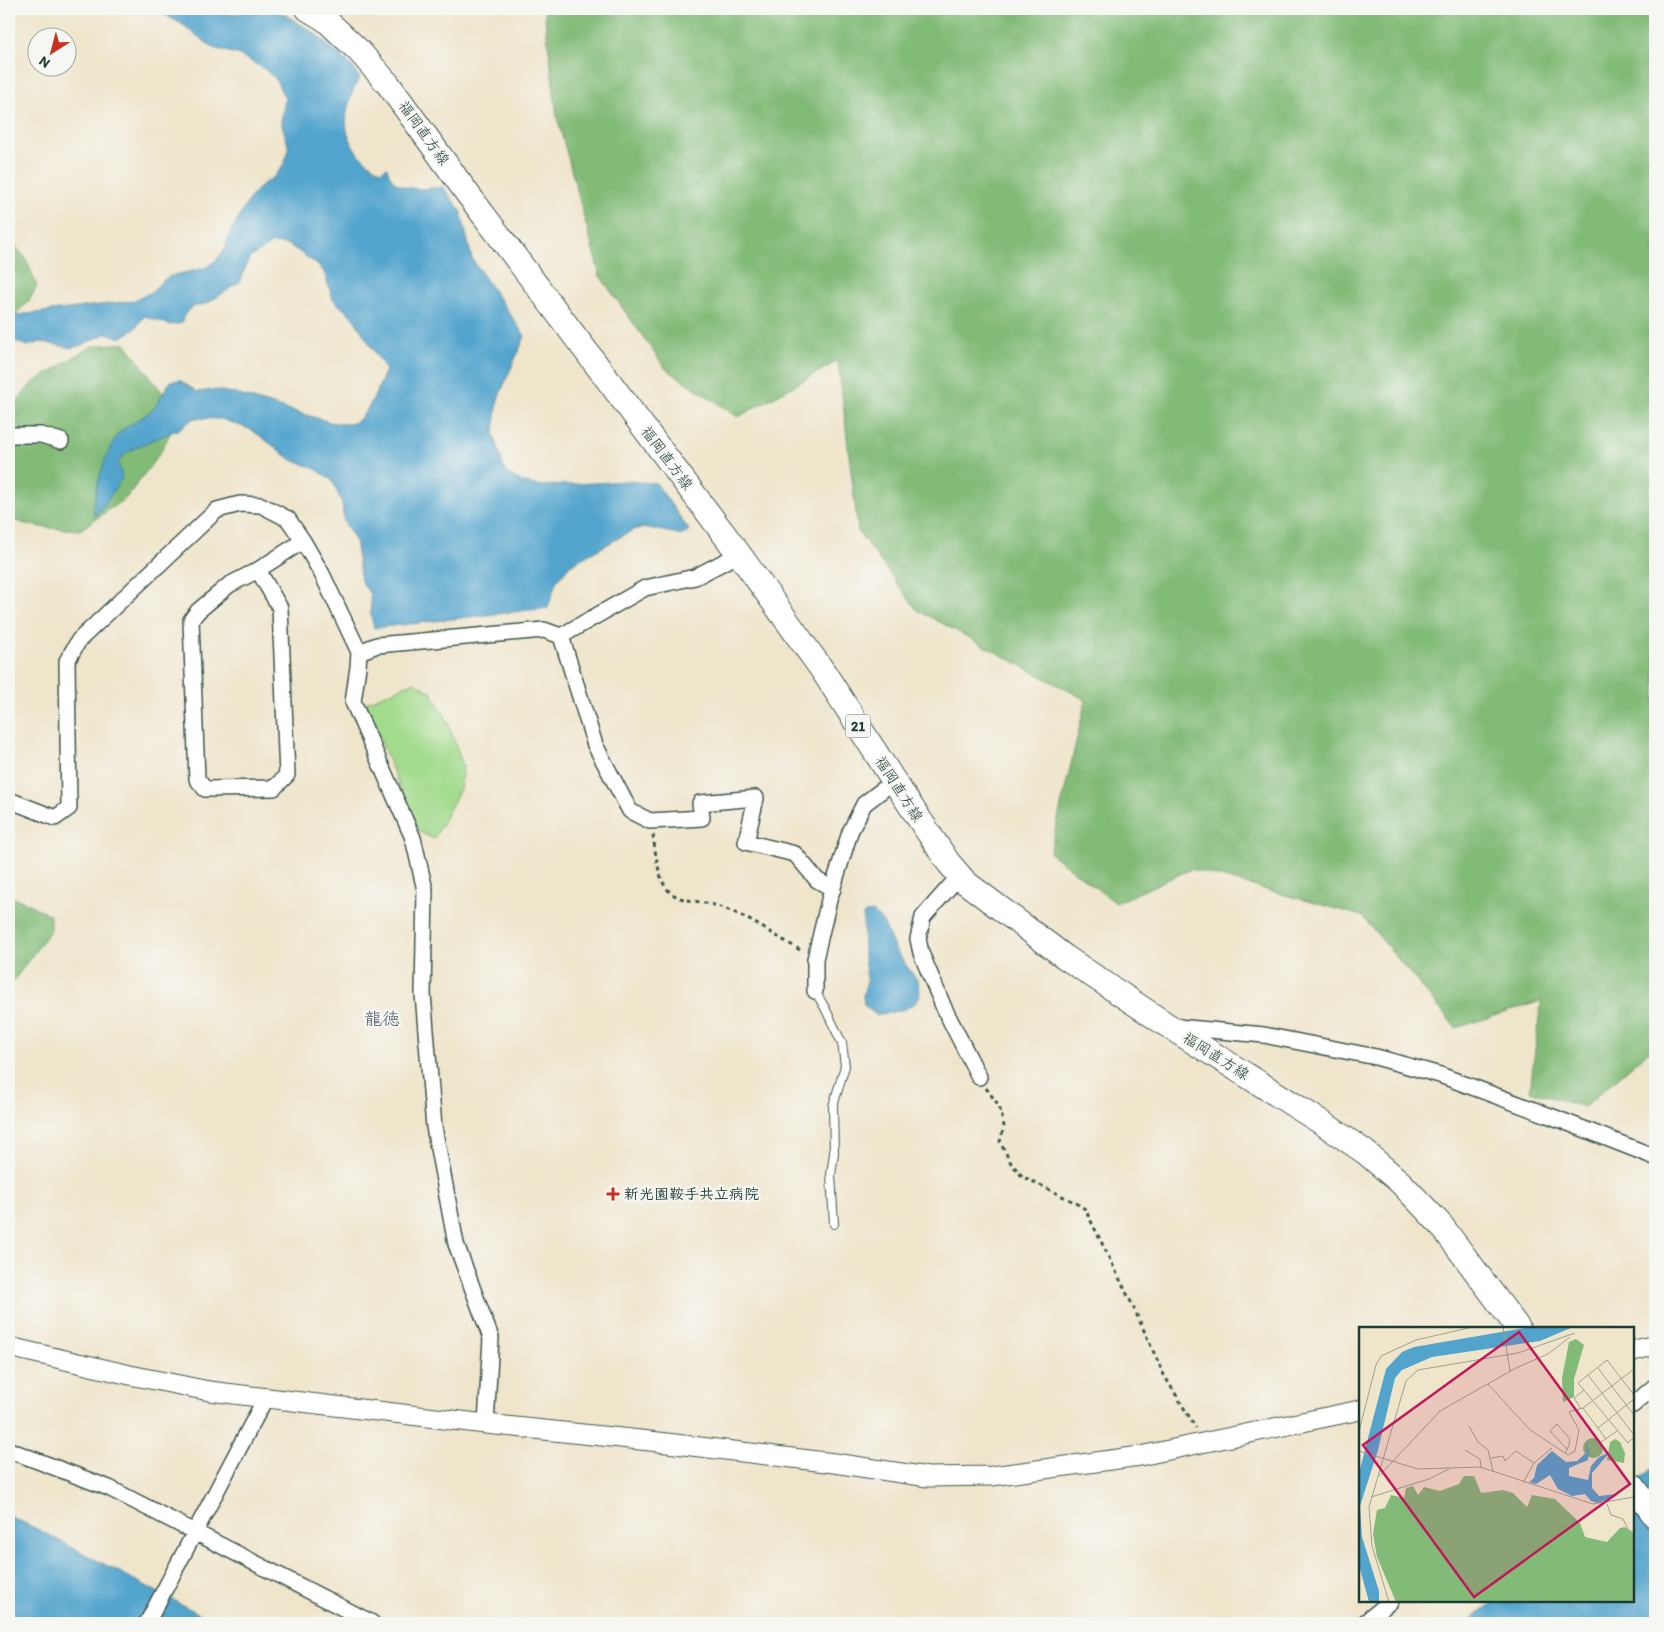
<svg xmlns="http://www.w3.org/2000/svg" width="1664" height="1632" viewBox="0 0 1664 1632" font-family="Itim,'Klee One',sans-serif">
	<rect width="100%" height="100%" fill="#f6f6f2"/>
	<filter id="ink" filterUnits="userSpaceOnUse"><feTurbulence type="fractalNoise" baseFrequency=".02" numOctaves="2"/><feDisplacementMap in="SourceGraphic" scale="10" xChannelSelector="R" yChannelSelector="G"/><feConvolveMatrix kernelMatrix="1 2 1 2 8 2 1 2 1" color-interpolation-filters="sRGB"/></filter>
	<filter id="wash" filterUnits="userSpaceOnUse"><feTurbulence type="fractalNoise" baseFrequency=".0096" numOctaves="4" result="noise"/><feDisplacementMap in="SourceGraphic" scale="20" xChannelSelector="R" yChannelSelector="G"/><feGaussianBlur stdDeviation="1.12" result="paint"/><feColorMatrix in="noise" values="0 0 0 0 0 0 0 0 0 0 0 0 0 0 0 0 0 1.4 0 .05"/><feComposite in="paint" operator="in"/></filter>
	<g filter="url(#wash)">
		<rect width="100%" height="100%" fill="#efe5cb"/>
		<path fill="#a3db8d" stroke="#618c60" d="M414,682L431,692L446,718L463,766L460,789L434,839L418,831L365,703Z"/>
		<path fill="#82bb78" stroke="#507c56" d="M544,9H1655V1060L1649,1051L1584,1107L1530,1091L1541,1001L1456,1028L1362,916L1191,869L1116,903L1050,853L1086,700L917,610L858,531L838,361L738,417L665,368L600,276L557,117Z
			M9,238L26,259L37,286L29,301L9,320Z
			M125,343L168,400L175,424L160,453L127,497L80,530C58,528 28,529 9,517V412L31,384L92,346Z
			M9,897L23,901L50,915V931L9,987Z"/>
		<path fill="#52a4cd" stroke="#387080" d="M153,9H215L228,14H236L254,9H276L313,32L351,65L360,78C354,86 352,93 349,103C340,134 354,156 381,171L387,167C392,194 422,189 443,187L461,211L472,259L525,336L498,399L494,434L505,472L524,483L544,486L626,481L656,483L689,530L683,535L648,528L635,529L570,565L556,582L548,608L374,628L371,615L370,594L361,581L355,540L344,522L342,503L332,480L314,468L292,460L252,430L221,419L194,418L179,429L139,446L126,453L118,462L122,478L103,507L94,516C90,500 108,443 120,432C130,424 142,418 152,410C160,402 164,389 171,381L180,380L197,392L215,390L233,393L330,422C337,423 346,425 353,423C367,419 380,383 386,370L352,316L333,300L324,272L314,262L289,245L273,243L249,258L240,282L208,303L193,307L185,314L182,323L171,325L144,316L136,328L120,338L107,333L82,345L71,348L41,342L27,346L9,339V316L133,301L152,292L161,282L170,276L205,268L216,260L224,251L231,231L250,198L260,186L274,177L283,166L289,149L281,121L285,99L275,78L263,68L237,54L213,48L182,24Z
			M873,912C889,925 887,937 897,952C903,962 911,971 918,981C928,1010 896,1011 876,1015L864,1005L863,996L867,980L864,958L863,916L865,913Z
			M1655,1466V1619L1650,1623H1468L1494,1601H1633V1484Z
			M9,1516L37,1529L217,1623H9Z"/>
	</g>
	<g filter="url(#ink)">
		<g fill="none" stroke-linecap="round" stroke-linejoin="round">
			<g stroke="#3e564b" stroke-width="10">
				<path id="service" d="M815,991L825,1008L842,1043L845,1066L833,1106L834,1153L831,1175L834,1224"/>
			</g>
			<g stroke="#3e564b" stroke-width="18">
				<path id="minor" d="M9,435H41L61,441
					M258,570L280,608L287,775L274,788L205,789L197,779L191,620L198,611L229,585L258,570L303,541
					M561,636L595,745L630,811L650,821L702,818L700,803L756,798L746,842L795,854L817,880L833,889
					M359,652L377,645L544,630L561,636L645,588L695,577L739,554
					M9,800L55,818L69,808L67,661L79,640L217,510L240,504L261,505L288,519L303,541L322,574L359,652L358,667L353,702L413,838L425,890L423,994L434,1127L456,1244L491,1338L486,1424
					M960,875L923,917L918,939L921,953L944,1008L979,1077
					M815,991V959L829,900L850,832L864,804L894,781
					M1177,1027L1264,1035L1376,1057L1440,1075L1553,1117L1655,1157
					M1633,1405L1655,1386
					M9,1450L109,1488L372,1623
					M147,1623L265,1399
					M1364,1623L1391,1601"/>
			</g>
			<g stroke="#3e564b" stroke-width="21">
				<path id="tertiary" d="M9,1347L130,1375L209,1391L486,1424L650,1441L834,1463L928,1477L992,1476L1140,1456L1360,1410
					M1633,1351L1655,1345"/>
			</g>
			<g stroke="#3e564b" stroke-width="26">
				<path id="primary" d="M308,9L326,20L359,51L388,84L467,193L739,554L823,671L894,781L948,862L965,882L1065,957L1170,1027L1324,1124L1365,1152L1401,1183L1441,1225L1518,1328
					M1633,1486L1655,1516"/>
			</g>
			<path stroke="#3e564b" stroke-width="3" stroke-dasharray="4 4" stroke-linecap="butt" d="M653,835C655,849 658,880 668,890C679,902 696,900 710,904C739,910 775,936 802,951
				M986,1088L999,1106L1004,1126L1000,1142L1011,1163L1022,1176L1076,1203L1085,1209L1132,1304L1164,1375L1196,1428"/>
			<use href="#service" stroke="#fff" stroke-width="8"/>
			<use href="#minor" stroke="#fff" stroke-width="15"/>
			<use href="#tertiary" stroke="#fff" stroke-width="19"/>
			<use href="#primary" stroke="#fff" stroke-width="24"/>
		</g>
	</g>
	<path fill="#c8321e" stroke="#f6f6f2" stroke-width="2" d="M610.5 1186.5h5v5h5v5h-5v5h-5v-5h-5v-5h5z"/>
	<g text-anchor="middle" stroke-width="4.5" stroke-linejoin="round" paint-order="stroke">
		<rect fill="#f6f6f2" stroke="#60746d" stroke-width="1" x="845.5" y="714.5" width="25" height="23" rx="4"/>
		<g font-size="14" font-weight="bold" fill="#1f3d34">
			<text x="858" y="731">21</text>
		</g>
		<g font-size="15" fill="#1f3d34" stroke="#f6f6f2">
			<text transform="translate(424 133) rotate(54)" y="5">福岡直方線</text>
			<text transform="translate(667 458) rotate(53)" y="5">福岡直方線</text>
			<text transform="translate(899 789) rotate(57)" y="5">福岡直方線</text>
			<text transform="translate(1216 1056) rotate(32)" y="5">福岡直方線</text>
		</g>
		<g font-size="15" font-weight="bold" fill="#1f3d34" stroke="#f6f6f2" text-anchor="start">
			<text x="624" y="1199">新光園鞍手共立病院</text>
		</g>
		<g font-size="18" fill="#515e6a" stroke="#f6f6f2">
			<text x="382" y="1025">龍徳</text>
		</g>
	</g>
	<g transform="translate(1359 1327)">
		<rect width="275" height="275" fill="#efe5cb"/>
		<path d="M217,12L225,18L215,52V70L204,75L203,51L210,15ZM224 121a10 10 0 1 1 20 0a10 10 0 1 1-20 0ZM256,112L261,115L266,126L265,136L248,133L251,115ZM105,149H115L122,166L144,163L154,166L168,180L173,168L196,172L221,196L226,210L248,215L261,201L266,200L275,207V275H37L18,230L14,207L18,183L26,181L32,168L45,171L47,161L54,159L59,168L65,160L81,164L100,157Z" fill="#82bb78"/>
		<path d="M171,0H214L181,14L73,30L43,43L36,51L19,123L1,179L3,210L20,264V275H10L0,238V146L27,42L43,25L55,20ZM227,115L230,123L229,133L210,141V149L229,153L232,139L240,130L251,125L233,146V161L240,169L258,167L257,169L239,176L232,174L226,167L213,169L199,162L191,148L177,157L170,155L175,151L178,138L193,124L207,135L218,134L228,125Z" fill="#52a4cd"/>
		<path fill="none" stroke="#9ca28f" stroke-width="1" d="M144,0L151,44M238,40L275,88M229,48L275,108M129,57L171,103L209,128L216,124L220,103L210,85L224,81L275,42M275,68L248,33L219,56L269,116L275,110M224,81L247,112M222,82L215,71L225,63M110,99L119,115L129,123L134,144M239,101L275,72M0,104L17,38L22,29L57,13L114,0M235,120L258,104M106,123L121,132L122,140M0,124L59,142L121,140L234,177L275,170M206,127L210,118L211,112L198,97L191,104L208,122M132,131L144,129L146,134L157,124L175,136M20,149L81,84L157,41L189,27L211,10M164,156L175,136L193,121M12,170L70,152L90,142M248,177L252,188L264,192L270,204H275M30,275L13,219L10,180L47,54L59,43L159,26L216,6"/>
		<path fill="#c2185b" fill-opacity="0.15" stroke="#c2185b" stroke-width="2.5" d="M160,5L271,157L115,270L4,118Z"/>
		<rect width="275" height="275" fill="none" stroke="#1f3d34" stroke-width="2.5"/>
	</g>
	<rect width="1664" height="1632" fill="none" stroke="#f6f6f2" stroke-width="30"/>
	<g transform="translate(52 52) rotate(216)"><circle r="24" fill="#f6f6f2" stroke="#a0aca6"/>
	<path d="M0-4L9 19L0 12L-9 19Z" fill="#c8321e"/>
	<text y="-8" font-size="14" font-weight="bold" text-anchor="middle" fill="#1f3d34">N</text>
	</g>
</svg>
